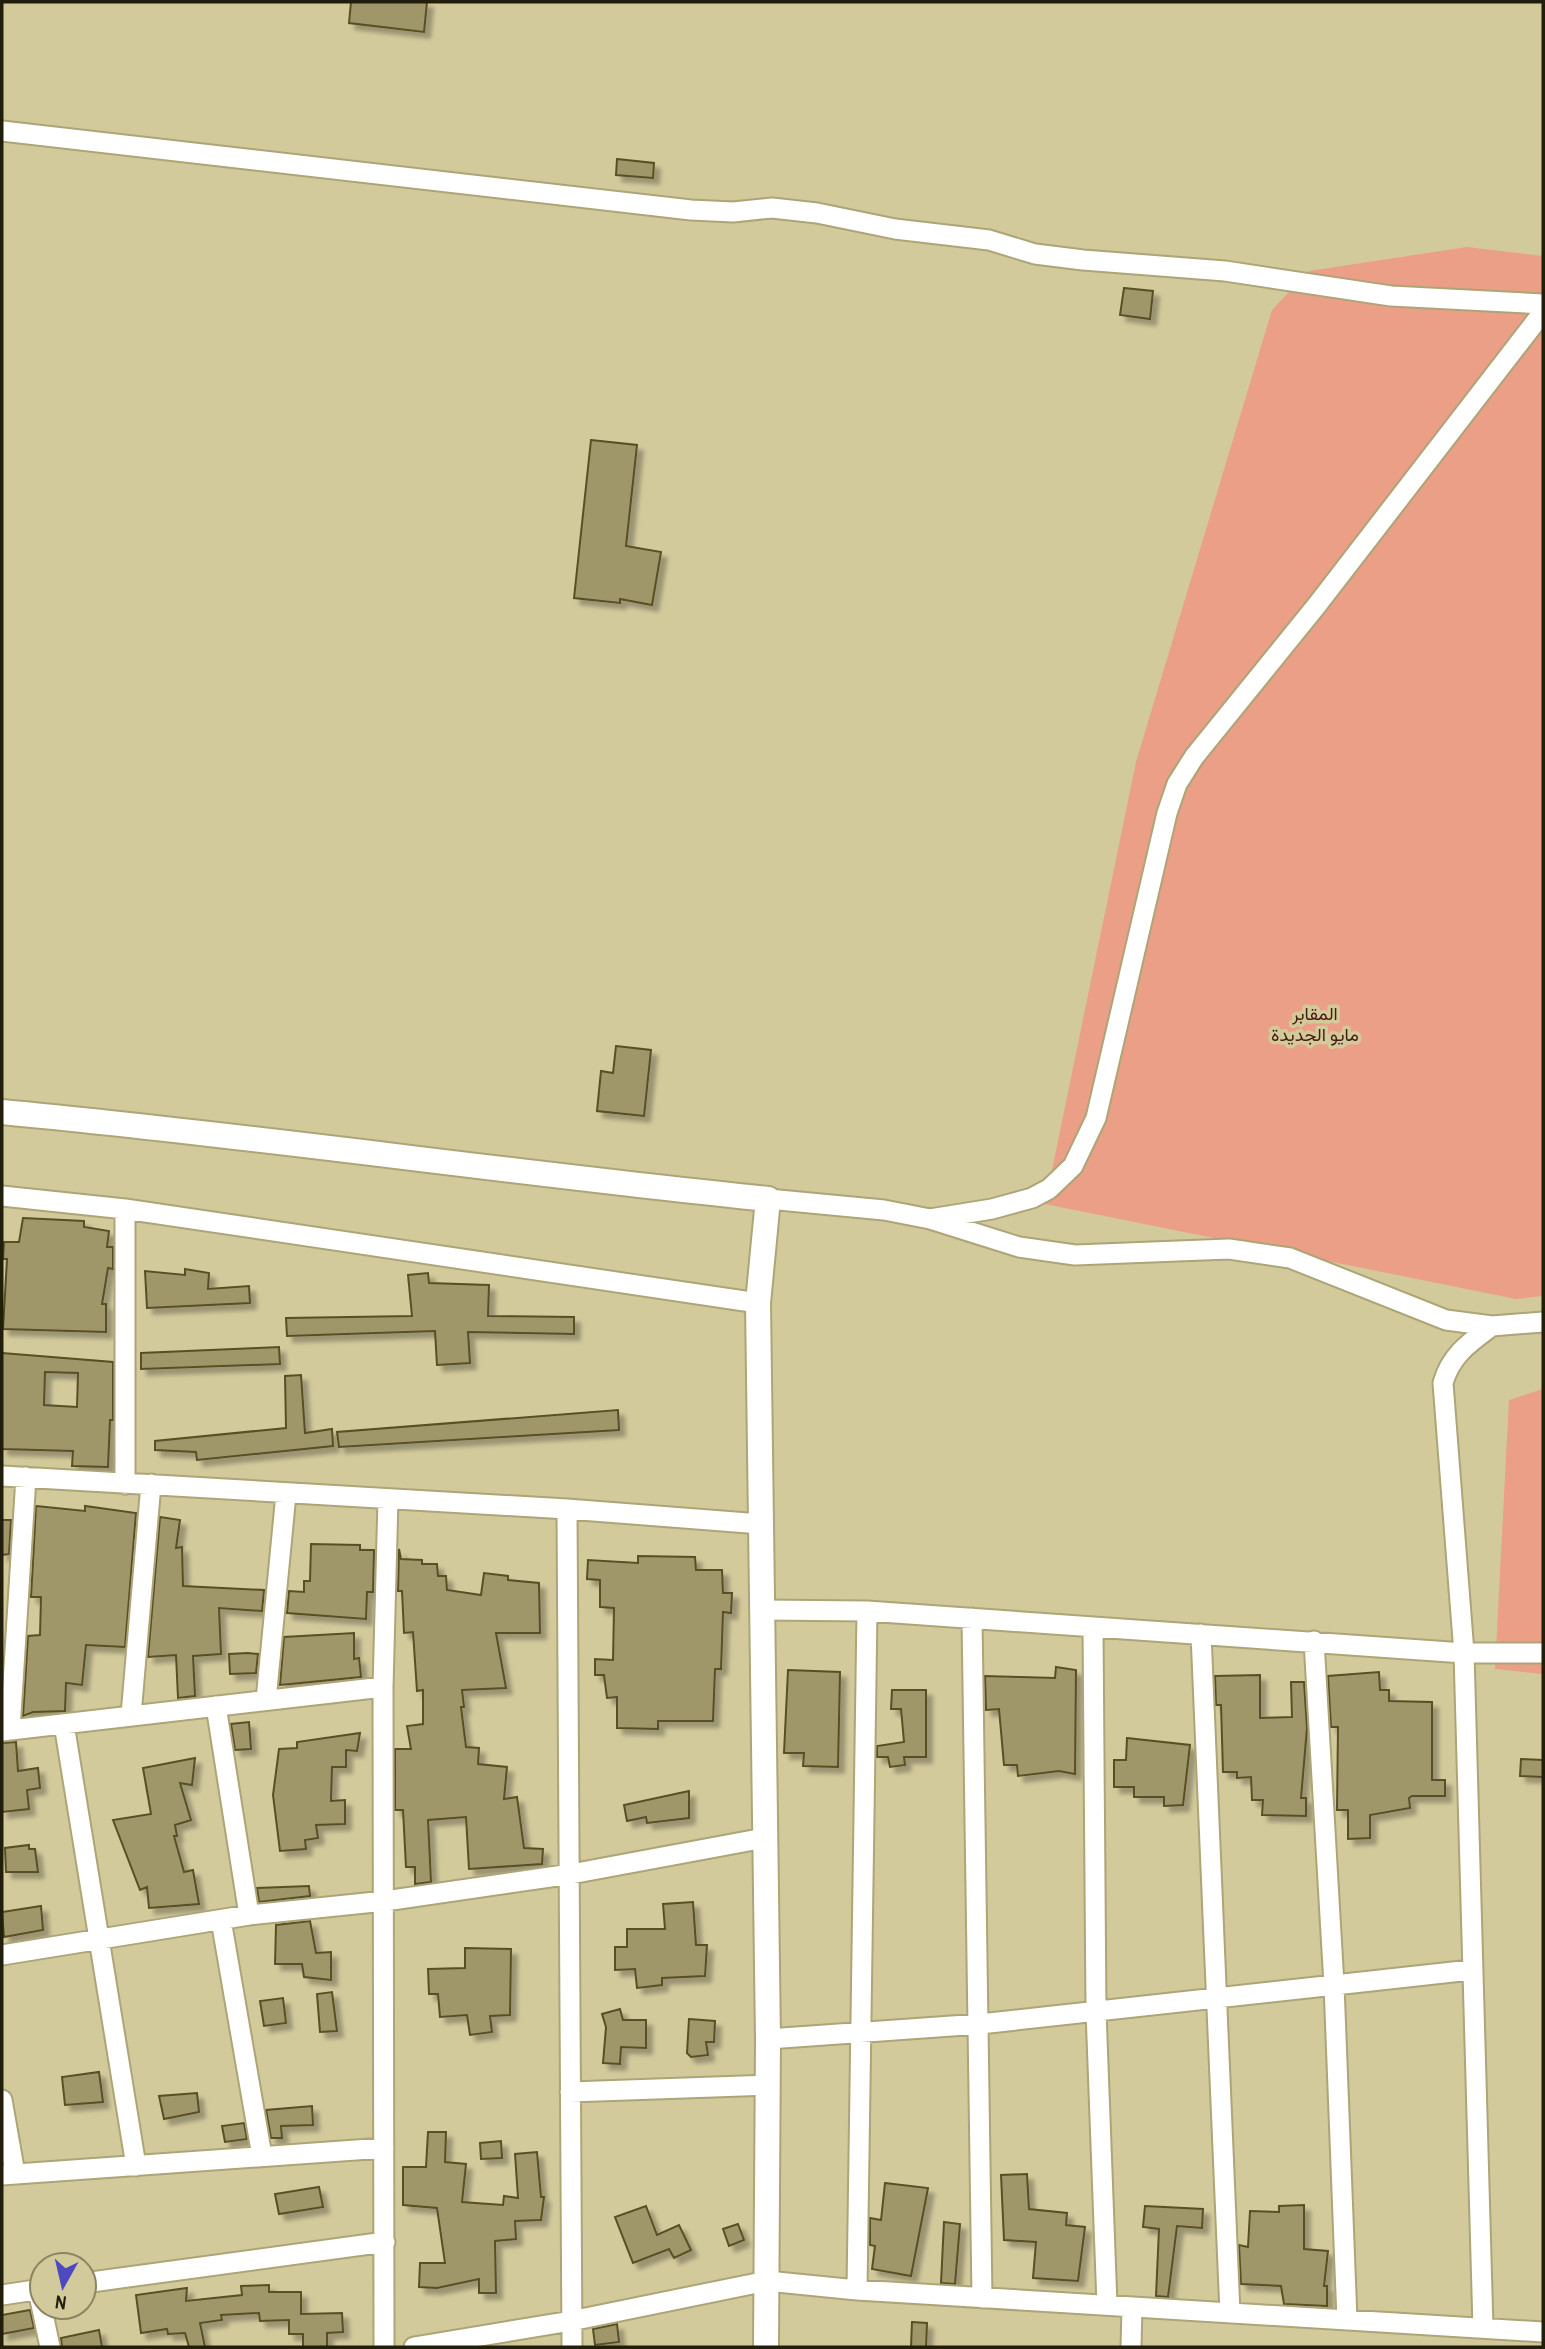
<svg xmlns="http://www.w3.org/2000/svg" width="1545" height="2349" viewBox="0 0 1545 2349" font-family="'Archivo Narrow',Vazirmatn,sans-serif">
	<defs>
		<filter id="shadow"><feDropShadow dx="6" dy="6" stdDeviation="2" flood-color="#0004"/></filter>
	</defs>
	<rect width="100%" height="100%" fill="#d3ca9c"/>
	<path fill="#ea9f86" d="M1467,247L1543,256V1296L1516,1299L1045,1204L1136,762L1272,310L1309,271Z
		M1543,1389V1674L1495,1669L1509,1400Z"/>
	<path fill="#9f976a" stroke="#585025" stroke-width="2" fill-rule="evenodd" filter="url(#shadow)" d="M351,2H427L424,32L349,23Z
		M617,159L654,163L653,178L616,175Z
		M1124,288L1153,291L1150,319L1120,315Z
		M591,440L637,445L626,546L661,552L652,605L620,599V603L574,598Z
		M616,1046L651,1050L644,1116L597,1111L601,1071L613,1073Z
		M23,1218L84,1221V1227L109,1231L107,1247H113V1269L108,1268L102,1304H106V1332L3,1329L7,1259H3L4,1242H19Z
		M185,1269L209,1273L208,1289L249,1286L250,1303L147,1308L145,1271L185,1275Z
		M428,1273L429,1283L489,1285L488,1316L574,1317V1334L468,1332L470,1363L437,1365L435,1331L287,1336L286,1318L412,1316L408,1275Z
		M279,1347L280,1364L141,1369V1353Z
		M2,1353L113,1362V1420H110L108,1467L72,1466L73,1451L2,1449ZM45,1372L78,1373L77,1407L44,1405Z
		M301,1375L305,1433L332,1429L333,1446L197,1460L196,1452L155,1450V1441L286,1428L285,1376Z
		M618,1410L619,1430L339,1447L337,1432Z
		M36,1506L85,1511V1506L136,1513L125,1647L86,1645L82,1685L66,1683L65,1711L33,1712L23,1716L28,1636L40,1635L41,1597H31Z
		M160,1517L180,1520L176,1548L182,1547L183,1586L264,1590L262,1611L219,1608L221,1654L193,1656L195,1696L178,1698L176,1655L148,1657Z
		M2,1520H11L9,1554L2,1555Z
		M311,1544L360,1545V1550H374L373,1592H367L366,1619L287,1613L289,1591L304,1592V1581H310Z
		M399,1549L401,1559L422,1560V1564H437L438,1576H446L447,1590L481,1595L484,1573L508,1576V1580L539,1583L540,1633H496L506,1688L462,1690L464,1707H461L466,1747L479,1748L478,1764L507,1767L504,1799L517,1797L524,1848L543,1849L542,1864L469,1869L466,1817L428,1820L431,1882L415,1884V1867H406L403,1810H395V1749H411L407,1726L423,1724V1690L417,1691L413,1632L404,1633L402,1591H398Z
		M638,1556L695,1557L696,1570H722L723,1593H732L731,1613L723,1612L721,1669H715L713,1721H658V1729L617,1728V1697L607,1698L604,1675H595V1659L613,1660L614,1608L600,1607V1580L587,1579L588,1560L638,1563Z
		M354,1633V1659L359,1658L361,1677L280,1685L284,1637Z
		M248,1653L258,1654L256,1673L230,1674L229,1654Z
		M1056,1667L1076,1670L1075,1774L1059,1771L1018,1776L1017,1765H1004L999,1709L986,1710L985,1676L1055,1678Z
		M788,1670L840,1672L838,1767L803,1766L804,1753H784Z
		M1379,1672L1380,1690H1389V1701L1432,1702V1780H1445V1796H1412L1409,1798L1410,1808L1370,1815V1838L1348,1839V1810H1337L1338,1727H1331L1328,1676Z
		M1260,1675V1718L1292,1717L1291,1682H1304L1307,1728L1301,1798H1306V1816L1262,1815L1263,1800H1252L1251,1777L1237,1778V1772H1223L1221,1705H1216L1215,1676Z
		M892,1690H926V1757H904L905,1765L890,1767L888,1757H877V1746L904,1742L901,1709H891Z
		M249,1722L251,1749L235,1750L231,1724Z
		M360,1733L357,1751L346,1750V1767H332L331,1801L345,1800V1824L316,1825L318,1838L305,1840L306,1849L280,1851L273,1795L279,1749L297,1748V1742Z
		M1127,1738L1190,1745L1183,1805L1164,1806V1797H1134V1787H1114V1760H1126Z
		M16,1742L18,1771L38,1768L40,1788L27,1790L29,1809L2,1812V1743Z
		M195,1758L192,1785L180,1783L191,1820L175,1825L177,1836H174L184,1872L193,1870L199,1904L149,1908L147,1887L140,1890L113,1820L151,1814L143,1768Z
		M1521,1759L1543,1760V1777L1520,1776Z
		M689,1791V1818L647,1823L646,1817L627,1821L624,1805Z
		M29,1845V1849H35L38,1872H6L5,1848Z
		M309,1886L310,1896L259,1902L257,1888Z
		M693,1902L696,1945H707L705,1976L662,1978V1985L637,1988L635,1969L615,1970V1947H627V1929H665L663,1904Z
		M41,1906L43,1930L4,1937L2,1912Z
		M310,1921L316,1953L331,1952V1980L304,1977L302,1964H275L276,1925Z
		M465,1948L511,1949L510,2015L490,2016L492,2032L470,2035L467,2015L440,2017L438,1994H429L428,1969L465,1968Z
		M332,1992L337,2031L320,2032L317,1994Z
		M283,1998L286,2023L264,2026L260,2001Z
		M620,2009L623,2020H646V2048L621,2047L620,2064L603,2063L606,2027L602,2014Z
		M689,2019L715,2021L714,2042H706L708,2055L691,2057L687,2053Z
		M99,2072L103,2102L65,2105L62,2077Z
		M197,2093L199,2112L164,2119L159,2096Z
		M312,2106L313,2125L281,2126L282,2138H271L266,2110Z
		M244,2123L247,2139L225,2142L222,2126Z
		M428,2132H446L445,2162L466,2164L462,2202L503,2205L504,2196L518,2198L515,2154L537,2152L541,2197H544L541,2220L515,2221L516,2239L495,2241L496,2293H479V2279L437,2288L419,2287L420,2263H445L437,2208L403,2205V2167H426Z
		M501,2141L502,2158L481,2159L480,2143Z
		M1027,2174L1029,2209L1067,2213L1066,2225L1085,2227L1078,2281L1033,2278L1036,2242L1004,2240L1001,2175Z
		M885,2183L928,2188L911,2276L872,2269L875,2246L870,2245V2218L881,2220Z
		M319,2187L323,2207L279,2214L275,2194Z
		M1304,2205V2249L1328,2251L1324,2286H1327V2306L1284,2304L1281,2286L1241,2284L1239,2245L1248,2247L1250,2211L1279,2212V2206Z
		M646,2206L657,2235L679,2225L691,2250L674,2258L669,2249L633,2263L615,2217Z
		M1145,2206L1203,2209L1202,2228L1177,2226L1168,2297L1156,2296L1159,2229L1143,2227Z
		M944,2222L960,2224L955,2284L941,2283Z
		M738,2224L744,2240L729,2246L723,2229Z
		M269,2285V2292H301V2314L342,2313L343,2332L327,2333V2347H303V2334H289V2320L260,2321L259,2313L221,2315L222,2320L200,2323L205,2347H189L185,2333L168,2334L167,2329L141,2333L136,2295L187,2288L186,2301L242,2295L241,2286Z
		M30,2310L34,2328L2,2334V2315Z
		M912,2322L927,2323L926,2347H911Z
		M617,2324L619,2342L595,2345L593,2329Z
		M99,2330L102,2347H62L61,2338Z"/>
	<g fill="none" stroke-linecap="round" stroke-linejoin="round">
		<g stroke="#ada477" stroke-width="23">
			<path id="minor" d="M2,131L691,210L733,212L772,208L817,213L895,229L989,240L1035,254L1083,260L1225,271L1391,296L1543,304
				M2,1196L125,1209L758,1303
				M768,1199L884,1210L930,1219L1019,1247L1075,1255L1229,1249L1290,1258L1446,1320L1492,1326L1543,1322
				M125,1209V1484
				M930,1219L992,1209L1032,1198L1049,1189L1073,1166L1096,1118L1167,813L1177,784L1194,757L1317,605L1543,312
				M1492,1326C1469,1343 1451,1355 1443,1383L1464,1653H1543
				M2,1476L567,1509L761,1524
				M567,1509L572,2347
				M761,1610L867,1611L1464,1653L1483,2328
				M972,1618L982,2298
				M1093,1627L1096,2011L1107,2305
				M1201,1634L1230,2313
				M1314,1641L1334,1985L1347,2320
				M266,1700L286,1494
				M216,1706L249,1915
				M131,1715L151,1484
				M64,1724L136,2166
				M10,1730L26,1477
				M2,1731L383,1687
				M221,1920L262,2156
				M2,1955L249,1915L385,1901L571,1874L764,1838
				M768,2039L980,2024L1471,1970
				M570,2092L768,2085
				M2,2100L15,2174
				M2,2175L384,2148
				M84,2283L385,2242
				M38,2290L50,2347
				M857,2290L867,1611
				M2,2295L42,2289
				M384,2347L383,1687L388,1499
				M414,2347L571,2321L767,2281L857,2290L1543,2332
				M1131,2347L1132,2307"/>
		</g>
		<g stroke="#ada477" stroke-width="28">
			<path id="tertiary" d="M2,1112C258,1136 512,1173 768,1199L758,1303L768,2039L766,2347"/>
		</g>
		<use href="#minor" stroke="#fff" stroke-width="19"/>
		<use href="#tertiary" stroke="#fff" stroke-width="24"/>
	</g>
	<g text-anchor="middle" stroke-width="7" stroke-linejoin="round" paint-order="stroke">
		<g font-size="18" fill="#451c0f" stroke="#d3ca9c">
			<text x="1315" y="1020">المقابر<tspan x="1315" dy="21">مايو الجديدة</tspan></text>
		</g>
	</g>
	<rect width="1545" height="2349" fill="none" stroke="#211e0c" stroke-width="7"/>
	<g transform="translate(63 2286) rotate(188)"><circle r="33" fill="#d3ca9c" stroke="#8c8562" stroke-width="2"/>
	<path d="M0-5L12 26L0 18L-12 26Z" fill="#4e49bf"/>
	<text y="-10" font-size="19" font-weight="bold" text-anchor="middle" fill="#211e0c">N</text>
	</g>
</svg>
